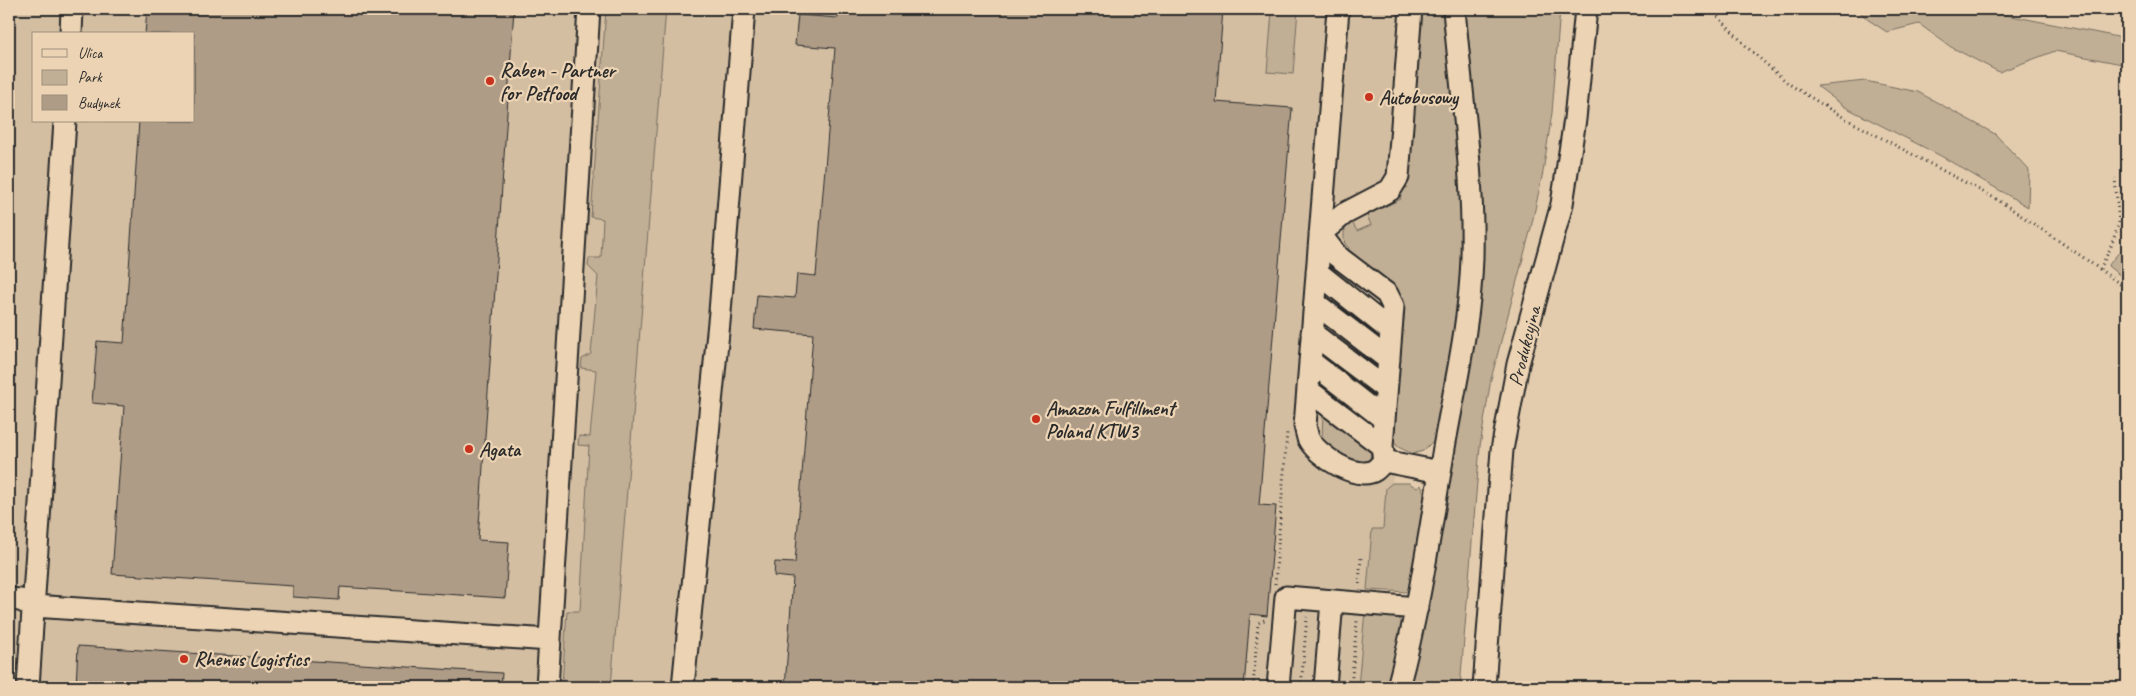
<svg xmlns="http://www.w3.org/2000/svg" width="2136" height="696" viewBox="0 0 2136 696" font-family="Caveat,sans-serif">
	<rect width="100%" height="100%" fill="#e3ccae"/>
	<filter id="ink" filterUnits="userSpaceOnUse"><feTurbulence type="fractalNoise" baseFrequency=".02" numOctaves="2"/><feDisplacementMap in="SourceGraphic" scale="10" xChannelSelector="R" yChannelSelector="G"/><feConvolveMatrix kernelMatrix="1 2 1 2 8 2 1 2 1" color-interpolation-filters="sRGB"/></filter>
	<g filter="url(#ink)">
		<path fill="#d3bea2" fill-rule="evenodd" d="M9,9H1439L1397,441L1368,687H9ZM34,34H194V121H34Z"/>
		<path fill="#c1af95" stroke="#766d60" d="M606,9H666L611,687H564L562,685L567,611H580L589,446L578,445L579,436L590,437L596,370L581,368L582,359L591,354L598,276L588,266L589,258H601L603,219L591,217Z
			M1231,9H1298L1293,74L1267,72L1272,12Z
			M1422,9H1445C1452,83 1463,158 1463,232C1463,302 1448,371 1435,439L1423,451L1413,454L1398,447L1393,440L1405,304L1403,297L1348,250L1349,248L1345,244C1343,235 1343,227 1352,222L1357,231L1371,225L1367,215L1401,199L1399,195L1406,188L1409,181Z
			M1464,9H1560L1552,113L1543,172L1531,228L1491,379L1480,446L1460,687H1406L1473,340Z
			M1857,9H1976L2108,35L2127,39V65L2055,51L1999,72L1951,47L1919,24L1887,32L1867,19Z
			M1865,81L1918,92L1995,134L2029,170L2028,207L1941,156L1845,107L1817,86Z
			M2120,251L2127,258V281L2108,266Z
			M1323,411L1371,452L1370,461L1367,465L1348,461L1322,442Z
			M1392,483H1409L1417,488L1421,485L1424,493V505L1408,592L1367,590L1372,529H1383L1386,488Z
			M1365,611C1382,613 1396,608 1404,627L1388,687H1358Z"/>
		<path fill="#ae9c87" stroke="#2b2b2b" d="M147,9H514L478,540L509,542L505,598L340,587L339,600L293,597V586L112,574L124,406L92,403L97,341L124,343L139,121H194V34H145Z
			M839,9H1223L1216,102L1292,108L1259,505L1276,506L1267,616L1250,614L1244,687H785L793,578L774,576L775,562L795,563L813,334L754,329L757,295L795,298L797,274L816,276L835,48L795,45L798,15L838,18Z
			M78,646L502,673L501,687H76Z"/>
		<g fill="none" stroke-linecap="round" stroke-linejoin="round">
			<g stroke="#2b2b2b" stroke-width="25">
				<path id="minor" d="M1338,9L1305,426C1306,430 1307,434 1308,438C1316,455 1357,482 1375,470C1378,468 1381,464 1384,461L1382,446L1393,306L1387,294L1337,256L1320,234L1344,214L1390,190L1398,177L1411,9
					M71,34L72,9
					M1317,272L1391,331
					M1315,303L1389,360
					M1312,333L1386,389
					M1310,361L1384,419
					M1308,390L1382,446
					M1384,461L1440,472
					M9,599L20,600L33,606L550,640
					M28,687L65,121
					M547,687L589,9
					M683,687L720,312L744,9
					M1278,687L1286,597L1417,608
					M1325,687L1332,601
					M1398,687C1420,607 1431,524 1445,442C1456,381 1470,320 1472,258C1474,175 1461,91 1454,9
					M1484,687L1502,450L1518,364L1562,204L1575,119L1586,9"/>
			</g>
			<path stroke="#2b2b2b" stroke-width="3" stroke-dasharray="1 4" stroke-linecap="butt" d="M1711,9L1749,49L1789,84L1846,119L1998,200L2084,258L2127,289
				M2100,269L2110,249L2119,223L2115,178
				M1275,584L1287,433
				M1359,584L1361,558
				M1253,687L1258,623L1267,619
				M1301,687L1307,617
				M1351,687L1357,621"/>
			<use href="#minor" stroke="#ebd3b3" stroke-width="21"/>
		</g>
	</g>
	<g fill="#c8321e" stroke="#ebd3b3" stroke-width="2">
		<circle cx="490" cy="81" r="5"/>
		<circle cx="1369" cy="97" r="5"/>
		<circle cx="1036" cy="419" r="5"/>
		<circle cx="469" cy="449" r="5"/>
		<circle cx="184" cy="659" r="5"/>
	</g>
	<g text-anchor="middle" stroke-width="4.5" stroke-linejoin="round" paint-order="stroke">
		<g font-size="20" font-weight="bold" fill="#2b2b2b" stroke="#ebd3b3" text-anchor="start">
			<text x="500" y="77">Raben - Partner<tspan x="500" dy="23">for Petfood</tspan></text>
			<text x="1379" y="104">Autobusowy</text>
			<text x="1046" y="415">Amazon Fulfillment<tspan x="1046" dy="23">Poland KTW3</tspan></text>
			<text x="479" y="456">Agata</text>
			<text x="194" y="666">Rhenus Logistics</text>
		</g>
		<g font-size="20" fill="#2b2b2b" stroke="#ebd3b3">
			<text transform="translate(1524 346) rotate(-76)" y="7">Produkcyjna</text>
		</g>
	</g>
	<rect width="2136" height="696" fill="none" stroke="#ebd3b3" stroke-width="30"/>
	<rect x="15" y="15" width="2106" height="666" fill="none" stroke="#2b2b2b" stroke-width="2" filter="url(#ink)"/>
	<rect x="32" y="32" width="162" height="90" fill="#ebd3b3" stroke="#9e907d"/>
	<rect x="42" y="49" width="25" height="8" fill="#ebd3b3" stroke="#9e907d"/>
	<text x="78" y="58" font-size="15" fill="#2b2b2b">Ulica</text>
	<rect x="42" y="70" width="25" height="15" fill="#c1af95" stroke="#9e907d"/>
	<text x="78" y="82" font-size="15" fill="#2b2b2b">Park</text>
	<rect x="42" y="95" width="25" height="15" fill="#ae9c87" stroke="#9e907d"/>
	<text x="78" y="108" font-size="15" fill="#2b2b2b">Budynek</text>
</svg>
